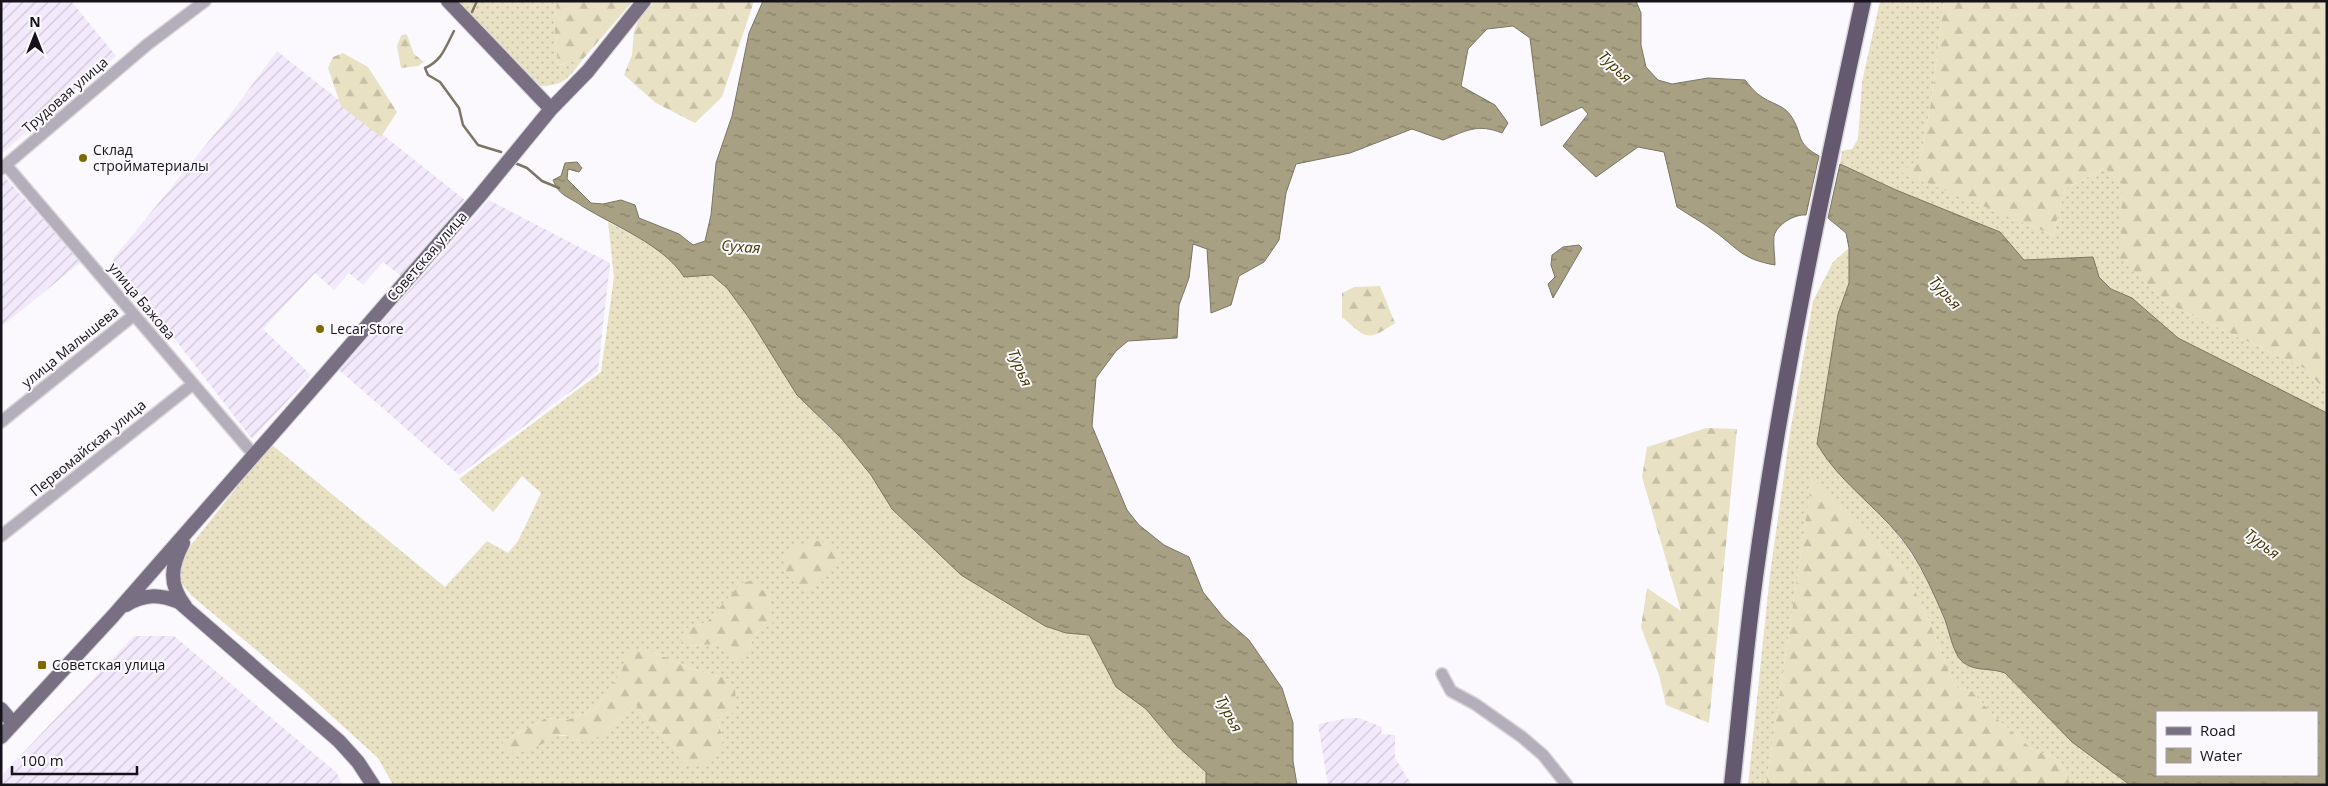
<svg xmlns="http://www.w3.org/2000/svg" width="2328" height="786" viewBox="0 0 2328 786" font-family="'Open Sans',sans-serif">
	<defs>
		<pattern id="industrial-furrows" width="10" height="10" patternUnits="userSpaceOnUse" patternTransform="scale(1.25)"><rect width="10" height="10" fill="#f2e9fc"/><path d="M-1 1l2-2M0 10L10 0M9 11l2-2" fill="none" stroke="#cfc7d7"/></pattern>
		<pattern id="grass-dots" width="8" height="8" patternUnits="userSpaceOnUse" patternTransform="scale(1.25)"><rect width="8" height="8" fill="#e9e1c3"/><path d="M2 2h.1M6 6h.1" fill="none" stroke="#c7c0a7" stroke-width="1.8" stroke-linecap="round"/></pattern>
		<pattern id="forest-firs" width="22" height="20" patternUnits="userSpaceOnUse" patternTransform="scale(1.25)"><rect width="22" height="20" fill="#e9e1c3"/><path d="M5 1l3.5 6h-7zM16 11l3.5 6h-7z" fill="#c7c0a7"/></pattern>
		<pattern id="water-ripples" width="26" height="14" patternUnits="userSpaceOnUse" patternTransform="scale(1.25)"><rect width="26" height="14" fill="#a7a083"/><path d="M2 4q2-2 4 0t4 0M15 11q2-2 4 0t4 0" fill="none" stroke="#87816a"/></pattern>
	</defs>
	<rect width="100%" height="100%" fill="#fbf9fe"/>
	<path fill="url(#industrial-furrows)" d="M1,1H71L116,56L1,154Z
		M277,51L465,200L401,276L383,262L363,285L349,273L334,290L315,273L263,329L311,375L252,439L113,259L226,120Z
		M2,174L81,262L1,327V175Z
		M489,200L610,263L598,371L459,475L339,370Z
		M134,636H174L337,773L342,785H1V776Z
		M1349,718H1359L1382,727L1381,734L1395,735V758L1412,785H1328L1318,724Z"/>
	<path fill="url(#grass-dots)" fill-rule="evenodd" d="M457,1H557L554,25L558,65L583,59C569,77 565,86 540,86Z
		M1880,1H1944L1931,103L1920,158L1902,172L2053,235L2065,189L2105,168L2122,185L2121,258L2166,303L2304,368L2327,392V413L2178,338L2132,298L2111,289L2099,277L2093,257L2023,260L2000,232L1896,190L1840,164L1842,151L1852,149L1858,139L1862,82Z
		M608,222C635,236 668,251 684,277L712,275L727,288L823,422L841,438L871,475L892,509L961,575L1045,626L1066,633L1089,635L1116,686L1146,709L1176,745L1206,772V785H393L378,758L301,688L191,595C178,579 174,574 184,554L271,444L445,587L487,541L508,553L518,541L541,493L522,476L493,512L459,479L601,372L614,277ZM742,583L773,622L754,635L748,653L717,644L687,646L685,629L707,622ZM653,652L695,670L722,677L717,717L723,740L681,754L649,723L636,705L602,734L570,736L554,735L502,742L546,718L567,720L594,710L621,673Z
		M1849,248V283L1838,314L1817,444C1835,475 1865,497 1888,523C1922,561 1942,610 1959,658L1987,670L1996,669L2005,673L2072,742L2130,785H2071L2059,760L2032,749L1995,717L1971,691L1955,687L1927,616L1906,572L1812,479L1766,785H1748L1770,574L1790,433L1813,301L1833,262Z"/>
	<path fill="url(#forest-firs)" d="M557,1H633L583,59L558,65L554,25Z
		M654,1H754L722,97L695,123L656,103L624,75L632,55L634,31L639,19Z
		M1944,1H2327V392L2304,368L2166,303L2120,258L2122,185L2105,168L2065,189L2053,235L1901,172L1920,158L1931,103Z
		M404,34L407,35L414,54L424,62L418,66L401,68L397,46L401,36Z
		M343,53L368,67L397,112L381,137L341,106L328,68L333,57Z
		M1380,286L1395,323C1367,342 1367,339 1342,317V293L1354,287Z
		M1706,428L1737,429L1709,723L1666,705L1659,675L1641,627L1647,588L1681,611L1642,477L1647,447Z
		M1812,478L1906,572L1927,616L1955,687L1971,691L1995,717L2032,749L2059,760L2071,785H1766Z
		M811,540L834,544L840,554L835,566L808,594L782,568L789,550Z
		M754,580L769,597L773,622L754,635L748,653L735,662L717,644L687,646L680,640L685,629L707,622L741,583Z
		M628,651L653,652L695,670L722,677L735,686L736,712L717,718L723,740L718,756L702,766H682L681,754L649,723L636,705L602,734L587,744C552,727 561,736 532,749C525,752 515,753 508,754L502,742L546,718L567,720L594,710L621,673Z"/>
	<path fill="url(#water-ripples)" stroke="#7c7564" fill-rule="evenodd" d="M763,1H1636L1641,13V45L1646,67L1658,80L1672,84L1708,78L1745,80C1750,86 1755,93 1762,97C1772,104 1784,105 1791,116C1804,135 1794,142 1819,156L1806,215C1795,214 1777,224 1774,236C1773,245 1775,256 1775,265C1741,259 1739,249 1714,231C1702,222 1689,215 1677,207L1664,152L1638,147L1596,177L1563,146L1588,114L1582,107L1541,126L1530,38L1513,26L1487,29L1468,49L1461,86L1495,105L1508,123L1502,133C1477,123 1466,131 1443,140L1412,129L1350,153L1296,164L1286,193L1279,240L1264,262L1239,276L1231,305L1211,313L1207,249L1193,244L1189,278L1179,305L1177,338L1128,341L1116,351L1096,378L1092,426L1127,510L1139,525L1164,545L1189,557L1203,592L1224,618L1249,640L1282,688L1293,723V761L1297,785H1206V772L1176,745L1146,709L1116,687L1089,635L1066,633L1045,626L961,575L892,509L871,475L841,438L797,395L749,318L727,288L712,275L684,277C664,245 614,226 582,206C574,200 562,196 557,188L553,180L561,176L565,163L577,162L582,168L579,172L568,169L567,179L591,203L603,204L621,200L635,205L639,218L679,234L693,245L705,241L711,215L716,163L732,116L749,33Z
		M1840,164L1896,190L2000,232L2024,260L2093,257L2099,277L2111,289L2132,298L2178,338L2327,413V785H2130L2072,742L2005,673C1989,667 1971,673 1959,658C1951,646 1949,628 1943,615C1934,594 1924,572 1912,553C1886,512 1841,486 1817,444L1838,314L1849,283V248L1846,233L1828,218ZM2157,712H2317V775H2157Z
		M1579,245L1582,248L1553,298L1548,284L1555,277L1551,265L1552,255L1563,247Z"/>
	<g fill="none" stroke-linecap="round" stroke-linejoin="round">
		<path stroke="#7c7564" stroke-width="2.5" d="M472,12L477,1
			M454,31C446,46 442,61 425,68L428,75L440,82L459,108L463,125L478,145L501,152
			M515,163L527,168L542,181L559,188"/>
		<g stroke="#d6d4da" stroke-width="14">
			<path id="minor" d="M6,165L254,455
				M1,169L148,44L205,1
				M1,422L134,315
				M1,536L193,384
				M1442,674L1451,691L1475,704L1522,737L1543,755L1567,785"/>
		</g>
		<g stroke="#d6d4da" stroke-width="16">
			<path id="major" d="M448,1L551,109
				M183,543C171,566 168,584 185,606
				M126,605C144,594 159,594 179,602L339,741L358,762L373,785
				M1,709L13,723
				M1,737L113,616L327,372L478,198L551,109L588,71L644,1"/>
		</g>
		<g stroke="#d6d4da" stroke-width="19">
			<path id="highway" d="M1732,785C1740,713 1746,641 1756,570C1782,379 1822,190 1863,1"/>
		</g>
		<use href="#minor" stroke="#b3aeb9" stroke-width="11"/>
		<use href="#major" stroke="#787082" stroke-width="14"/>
		<use href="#highway" stroke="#64596e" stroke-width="16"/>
	</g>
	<g fill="#7f6a01" stroke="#fbf9fe" stroke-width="2">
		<circle cx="83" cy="158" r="5"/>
		<circle cx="320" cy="329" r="5"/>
		<rect x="37" y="660" width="10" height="10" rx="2.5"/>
	</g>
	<g text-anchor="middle" stroke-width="4" stroke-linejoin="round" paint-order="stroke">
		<g font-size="14" fill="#16121a" stroke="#fbf9fe">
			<text transform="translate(65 95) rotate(-41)" y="5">Трудовая улица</text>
			<text transform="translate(427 256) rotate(-49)" y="5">Советская улица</text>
			<text transform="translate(142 301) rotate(50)" y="5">улица Бажова</text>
			<text transform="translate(70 347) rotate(-39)" y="5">улица Малышева</text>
			<text transform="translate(88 448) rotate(-39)" y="5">Первомайская улица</text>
		</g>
		<g font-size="14" fill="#16121a" stroke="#fbf9fe" text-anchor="start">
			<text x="93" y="155">Склад<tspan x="93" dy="16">стройматериалы</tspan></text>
			<text x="330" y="334">Lecar Store</text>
			<text x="52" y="670">Советская улица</text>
		</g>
		<g font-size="15" font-style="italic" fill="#443700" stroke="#fbf9fe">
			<text transform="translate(1615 67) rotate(44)" y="5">Турья</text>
			<text transform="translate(741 247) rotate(4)" y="5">Сухая</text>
			<text transform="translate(1945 293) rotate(48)" y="5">Турья</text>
			<text transform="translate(1020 368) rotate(67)" y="5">Турья</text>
			<text transform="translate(2262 544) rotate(37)" y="5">Турья</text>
			<text transform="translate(1229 714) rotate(62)" y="5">Турья</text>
		</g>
	</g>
	<rect width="2328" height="786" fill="none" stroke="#16121a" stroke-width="5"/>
	<rect x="2156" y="711" width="162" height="65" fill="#fbf9fe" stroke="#9f9da3"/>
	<rect x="2166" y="727" width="25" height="8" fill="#787082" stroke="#9f9da3"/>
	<text x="2200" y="736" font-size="15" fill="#16121a">Road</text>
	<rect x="2166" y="748" width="25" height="15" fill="url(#water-ripples)" stroke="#9f9da3"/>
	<text x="2200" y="761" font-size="15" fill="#16121a">Water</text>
	<g transform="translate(35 35)" stroke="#fbf9fe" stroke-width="4" paint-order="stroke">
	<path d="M0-4L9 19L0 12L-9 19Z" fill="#16121a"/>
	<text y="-8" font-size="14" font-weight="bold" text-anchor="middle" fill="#16121a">N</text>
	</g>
	<path d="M12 766v8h125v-8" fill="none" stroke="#16121a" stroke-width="2.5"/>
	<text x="20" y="766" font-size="15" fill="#16121a" stroke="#fbf9fe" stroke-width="4" paint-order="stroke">100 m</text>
</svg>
